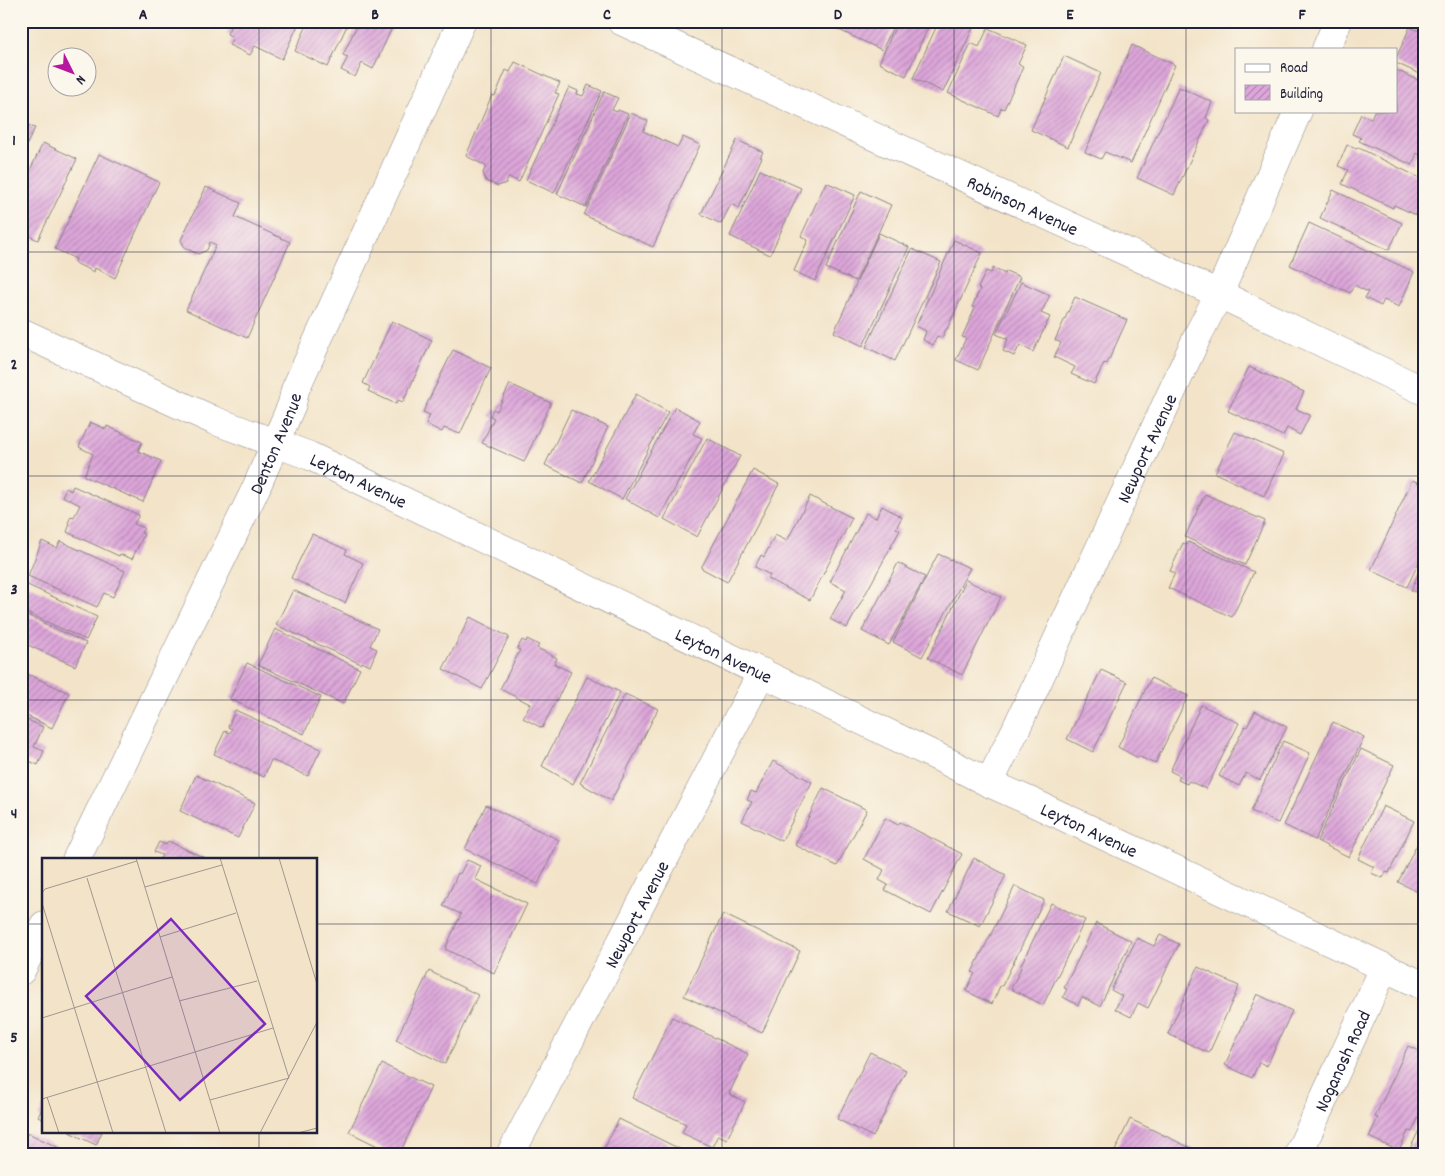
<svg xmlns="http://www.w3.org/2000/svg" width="1445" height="1176" viewBox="0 0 1445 1176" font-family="Dekko,sans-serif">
	<defs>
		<pattern id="building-hatch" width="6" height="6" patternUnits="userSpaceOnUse" patternTransform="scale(1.25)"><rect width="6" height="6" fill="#dda6da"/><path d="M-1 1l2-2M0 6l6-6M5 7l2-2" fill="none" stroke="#b387b2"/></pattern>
	</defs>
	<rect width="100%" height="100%" fill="#fbf7ec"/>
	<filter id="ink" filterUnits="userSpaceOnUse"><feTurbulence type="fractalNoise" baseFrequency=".02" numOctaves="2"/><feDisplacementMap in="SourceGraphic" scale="10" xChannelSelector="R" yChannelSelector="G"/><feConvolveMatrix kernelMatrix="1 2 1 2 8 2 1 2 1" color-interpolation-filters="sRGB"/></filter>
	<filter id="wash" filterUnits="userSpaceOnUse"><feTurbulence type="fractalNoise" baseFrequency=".0096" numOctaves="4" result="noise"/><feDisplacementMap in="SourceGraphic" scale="20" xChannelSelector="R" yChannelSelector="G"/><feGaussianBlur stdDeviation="1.12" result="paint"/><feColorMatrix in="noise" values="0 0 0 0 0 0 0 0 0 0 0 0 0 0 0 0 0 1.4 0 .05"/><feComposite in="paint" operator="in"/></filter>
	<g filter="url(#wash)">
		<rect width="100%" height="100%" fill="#f3e4c9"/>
		<g id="blocks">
			<path fill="url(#building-hatch)" d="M209,21H224L221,27Z
				M233,21H300L282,59L255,46L250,55L229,45L233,37L227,34Z
				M309,21H349L328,67L295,51Z
				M359,21H395L373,69L362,63L355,77L341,70L348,57L343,55Z
				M828,21H896L882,50L826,24Z
				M898,21H931L906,76L879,63Z
				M939,21H974L971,27L973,28L943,92L913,78Z
				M1404,21H1424V30L1413,25Z
				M1410,27L1424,33V76L1396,63V58Z
				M988,28L1027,45L1018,64L1023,67L1004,109L1001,108L998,116L948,93L971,43L979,47Z
				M1132,45L1175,65L1131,163L1105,152L1101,159L1085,152Z
				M1064,56L1101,73L1068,147L1031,130Z
				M515,62L560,83L555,93L559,94L519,182L509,177L506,183L498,186L486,181L483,173L486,166L466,156L492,95L495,96L506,70L510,72Z
				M1396,70L1424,83V157L1417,153L1412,165L1359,141L1361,138L1352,134L1361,114L1371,119L1374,111H1396Z
				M588,85L602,91L554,193L526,180L569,87L578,91L577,94L583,96Z
				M1179,87L1212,102L1206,118L1209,120L1174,195L1137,178Z
				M604,92L618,98L612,110L617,112L618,110L628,114L586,207L557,194Z
				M631,113L648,121L643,131L660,139L678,147L683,137L700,145L653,247L584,215Z
				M21,122L35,128L21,156Z
				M737,140L763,152L760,157H762L739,208L731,204L721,224L701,214Z
				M43,143L77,159L38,240L21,232V189Z
				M1347,145L1357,149V147L1424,180V204L1418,216L1394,205L1393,208L1342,184L1348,170L1338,166Z
				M99,154L159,182L115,278L95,268L94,272L75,263L76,259L55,249Z
				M760,170L801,188L770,255L730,236Z
				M826,182L855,195L815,281L794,271L808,240L801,236Z
				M206,187L241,203L235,217L290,242L247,338L186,310L216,245L210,242L207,250L198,254L185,248L181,240Z
				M1333,190L1402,223L1389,250L1320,218Z
				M861,191L891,205L856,281L826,268Z
				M1309,223L1414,272L1399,307L1384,300L1381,306L1365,298L1368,292L1354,285L1350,293L1290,265Z
				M879,233L909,247L863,346L834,332Z
				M954,240L982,253L947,329H946L942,338L937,336L933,345L923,340L926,331L916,326Z
				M912,249L941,262L895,361L866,347Z
				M993,268L1005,274L1006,271L1020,277L978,370L956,360L966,338L962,337L975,308L972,307L980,289L978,288L986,271L991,273Z
				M1021,282L1050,295L1041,313L1050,317L1033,352L1020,345L1014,356L1003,351L1008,339L996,334Z
				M1075,297L1127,320L1107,364L1104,363L1094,384L1071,374L1075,367L1054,357L1061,343L1055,340Z
				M392,321L432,340L403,402L398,400L396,404L368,391L370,387L363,383Z
				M453,350L491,368L460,434L444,428L442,432L426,424L430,415L423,412Z
				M1249,367L1304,392L1296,409L1310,415L1300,435L1287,428L1283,436L1228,411Z
				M510,384L551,403L524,462L482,443L494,418L490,416L493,409L497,411Z
				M636,394L668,412L622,499L589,481Z
				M675,407L700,421L693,434L702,438L659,518L625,499Z
				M571,410L608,427L582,483L545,465Z
				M90,422L106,429L107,426L142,442L138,451L161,461L143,502L84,476L93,454L79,447Z
				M1235,432L1284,454L1264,496L1215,473Z
				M707,438L740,456L697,537L664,519Z
				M753,470L779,484L727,582L701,568Z
				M1412,480L1424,485V551L1407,587L1371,570Z
				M73,486L139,515L134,524L144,528L141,533L144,534L132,559L120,554L119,556L67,532L70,524L68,523L71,516L74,517L80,505L62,496L66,488L71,491Z
				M1205,494L1265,521L1245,565L1185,537Z
				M810,496L852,518L810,600L768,579L770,575L755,567L761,555L764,557L775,535L787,541Z
				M882,506L902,517L896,528L900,530L847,628L830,619L846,590L830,582L866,513L876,518Z
				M312,534L347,550L345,554L363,563L345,603L291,578Z
				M42,541L57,548L60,541L125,571L113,597L104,593L97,607L28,576Z
				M1188,542L1254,572L1232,617L1168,588L1175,573L1170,571L1183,543L1187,545Z
				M938,554L970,568L922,657L893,642Z
				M1424,561V596L1411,590Z
				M898,563L925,577L889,645L862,631Z
				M966,580L1001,597L962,675L928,658Z
				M21,582L97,617L86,640L21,610Z
				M293,590L378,629L370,646L377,649L370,666L362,662L361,664L276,625Z
				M21,614L26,617L27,615L86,643L75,666L21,642Z
				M470,617L509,637L482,689L443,669Z
				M275,629L360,669L343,704L258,665Z
				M527,639L539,645L537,648L557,658L554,664L571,672L542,728L523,718L530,704L500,689L520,650L517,649L522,640L526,642Z
				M247,663L321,697L304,734L230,699Z
				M1101,670L1127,682L1093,752L1067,739Z
				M21,671L69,693L52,728L21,713Z
				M587,677L620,692L573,784L542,766Z
				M1151,678L1188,696L1155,764L1138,756V758L1118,747Z
				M625,694L658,709L611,801L580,783Z
				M1201,705L1239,723L1206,789L1189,781L1187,784L1178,780L1180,776L1170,771Z
				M235,710L321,749L308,776L271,760L264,777L214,754L225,731L230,733L232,729L228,727Z
				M1255,711L1287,727L1260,780L1246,773L1239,786L1219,776L1245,726L1247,727Z
				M21,717L43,727L34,747L44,751L38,765L27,760L26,762L21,760Z
				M1333,722L1364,737L1315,840L1284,825Z
				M1283,741L1310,753L1278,823L1251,811Z
				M1361,749L1394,765L1349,857L1317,841Z
				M773,761L812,782L782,841L742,821L752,802L747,800L751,791L756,793Z
				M196,775L255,803L238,838L180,811Z
				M823,788L867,810L837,866L795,845Z
				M486,805L559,840L538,884L465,849Z
				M1383,806L1414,821L1389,873L1386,872L1383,878L1371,873L1374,867L1358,859Z
				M885,818L898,825L900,822L962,854L931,914L885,890L888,885L879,880L884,870L864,859Z
				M1424,831V895L1398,882Z
				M168,841L209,860H159L162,855L154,852L159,842L166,845Z
				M974,858L1006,875L980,926L948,911Z
				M467,860L481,866L475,879L527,904L494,973L445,949L461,914L443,906L458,873L460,874Z
				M1015,886L1044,900L1002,986H1000L992,1004L966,991L975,973L972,972Z
				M1051,903L1085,920L1043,1005L1011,989L1021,968L1020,967Z
				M723,914L800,951L762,1033L684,996Z
				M1096,923L1131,941L1100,1006L1082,997L1078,1005L1063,997L1067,989L1064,988Z
				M1160,935L1179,944L1148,1008L1138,1003L1131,1017L1115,1009L1122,996L1111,990L1137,938L1154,946Z
				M1198,967L1239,986L1209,1053L1168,1034Z
				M429,971L478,995L445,1064L396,1040Z
				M1257,994L1292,1011L1267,1066L1259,1062L1252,1078L1225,1065Z
				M672,1017L748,1054L729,1094L745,1102L727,1139L718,1135L712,1147L682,1133L686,1124L632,1098Z
				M1408,1046L1424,1053V1106L1412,1132L1408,1131L1399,1151L1369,1137L1378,1118L1375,1117Z
				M870,1052L906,1070L873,1137L837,1119Z
				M382,1064L431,1087L399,1155H396L349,1132Z
				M44,1104V1120L38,1117Z
				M619,1119L692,1155H601Z
				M1130,1119L1197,1151L1195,1155H1123L1115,1151Z
				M1424,1120V1155H1407Z
				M69,1132H102L96,1145Z
				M28,1133L74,1155H21V1135L26,1137Z"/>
		</g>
	</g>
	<g filter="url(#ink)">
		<use href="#blocks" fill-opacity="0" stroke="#8a8382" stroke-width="1"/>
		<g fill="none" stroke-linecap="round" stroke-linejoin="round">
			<g stroke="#8a8382" stroke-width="29">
				<g id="minor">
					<path id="s1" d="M621,21L1219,294L1424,391"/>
					<path d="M1326,49L1338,21"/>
					<path id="s2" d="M21,332L213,420L310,456L944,760L989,783L1034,803L1424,986"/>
					<path id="s3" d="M989,783L1015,731L1199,333L1219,294L1298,111"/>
					<path id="s4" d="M76,860L256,488L292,404L295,390L462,21"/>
					<path d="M21,971L44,925"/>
					<path id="s5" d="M510,1155L762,672"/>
					<path id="s6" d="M1298,1155L1384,968"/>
				</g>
			</g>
			<use href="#minor" stroke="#fff" stroke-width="28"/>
		</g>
	</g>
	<path fill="none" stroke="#22223b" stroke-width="1" stroke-opacity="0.55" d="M259,21V860M491,21V1155M722,21V1155M954,21V1155M1186,21V1155M21,252H1424M21,476H1424M21,700H1424M21,924H44M316,924H1424M259,1132V1155"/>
	<g text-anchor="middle" stroke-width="4" stroke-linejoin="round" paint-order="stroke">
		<g font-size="19" fill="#22223b" stroke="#fbf7ec">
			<text dy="7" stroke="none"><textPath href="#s1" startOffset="442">Robinson Avenue</textPath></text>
			<text dy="7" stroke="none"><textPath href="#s4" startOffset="462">Denton Avenue</textPath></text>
			<text dy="7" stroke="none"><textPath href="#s3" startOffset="370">Newport Avenue</textPath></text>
			<text dy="7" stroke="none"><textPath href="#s2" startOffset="369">Leyton Avenue</textPath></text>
			<text dy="7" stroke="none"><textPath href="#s2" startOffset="774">Leyton Avenue</textPath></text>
			<text dy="7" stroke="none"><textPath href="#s2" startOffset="1179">Leyton Avenue</textPath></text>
			<text dy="7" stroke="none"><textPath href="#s5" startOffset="272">Newport Avenue</textPath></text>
			<text dy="7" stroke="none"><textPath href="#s6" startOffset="104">Noganosh Road</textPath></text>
		</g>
	</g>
	<g transform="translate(42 858)">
		<rect width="275" height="275" fill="#f3e4c9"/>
		<path fill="none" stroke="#9f9690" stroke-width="1" d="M94,0L178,275M237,0L275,126M45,20L124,275M103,29L180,7M0,35L3,31L95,3M0,45L71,275M118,79L194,55M137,143L215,123M0,160L130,119M5,239L17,275M0,241L231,170M168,242L247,220L178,0M218,275L275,164M256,275L275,270"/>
		<path fill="#7b2cbf" fill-opacity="0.15" stroke="#7b2cbf" stroke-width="2.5" d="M129,61L223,166L138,242L44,138Z"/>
		<rect width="275" height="275" fill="none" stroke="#22223b" stroke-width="2.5"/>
	</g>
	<rect width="1445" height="1176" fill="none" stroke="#fbf7ec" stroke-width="55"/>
	<rect x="1235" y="48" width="162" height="65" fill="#fbf7ec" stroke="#a4a2a5"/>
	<rect x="1245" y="64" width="25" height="8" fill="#ffffff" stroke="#a4a2a5"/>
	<text x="1280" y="72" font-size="15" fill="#22223b">Road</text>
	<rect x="1245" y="85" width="25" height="15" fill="url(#building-hatch)" stroke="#a4a2a5"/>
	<text x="1280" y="98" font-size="15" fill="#22223b">Building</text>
	<g transform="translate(72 72) rotate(132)"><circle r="24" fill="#fbf7ec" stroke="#a4a2a5"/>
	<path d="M0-4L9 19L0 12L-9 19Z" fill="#b5179e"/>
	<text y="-8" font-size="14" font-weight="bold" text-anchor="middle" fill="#22223b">N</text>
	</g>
	<rect x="28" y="28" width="1390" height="1120" fill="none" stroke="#22223b" stroke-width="2"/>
	<g font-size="16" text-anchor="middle" font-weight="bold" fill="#22223b">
		<text x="143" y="19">A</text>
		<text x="375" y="19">B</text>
		<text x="607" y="19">C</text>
		<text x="838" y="19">D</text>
		<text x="1070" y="19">E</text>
		<text x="1302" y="19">F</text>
		<text x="14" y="145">1</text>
		<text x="14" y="369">2</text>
		<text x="14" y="594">3</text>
		<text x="14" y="818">4</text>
		<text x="14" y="1042">5</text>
	</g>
</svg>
